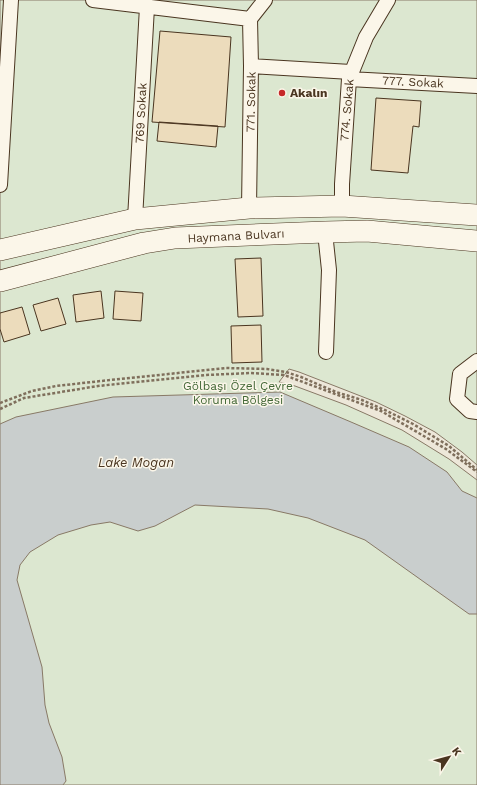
<svg xmlns="http://www.w3.org/2000/svg" width="477" height="785" viewBox="0 0 477 785" font-family="'Work Sans',sans-serif">
	<rect width="100%" height="100%" fill="#fbf6e9"/>
	<path fill="#dce7d0" stroke="#887966" d="M0,0H477V785H0Z"/>
	<path fill="#ede7d9" stroke="#887966" d="M289,369L299,372L376,402L405,416L435,432L462,452L477,465V480L449,459L402,430L346,405L295,386L279,382Z"/>
	<path fill="#c9cecd" stroke="#887966" d="M280,392L351,422L409,447L447,472L462,491L477,498V614H469L365,540L308,518L268,509L195,505L155,526L138,531L110,522L91,525L58,535L30,552L20,565L17,580L42,667L45,705L49,723L62,757L66,781L63,785H0V424L16,417L113,397Z"/>
	<path fill="#ecdcbc" stroke="#4a3520" d="M160,31L231,37L225,127L152,122Z
		M376,98L421,101L419,127L413,126L408,173L371,170Z
		M159,122L218,126L216,147L157,141Z
		M261,258L263,316L238,317L235,259Z
		M101,291L104,318L76,322L73,295Z
		M115,291L143,293L141,321L113,319Z
		M58,298L66,324L41,331L33,305Z
		M22,307L30,334L4,342L0,329V313Z
		M261,325L262,362L232,363L231,326Z"/>
	<g fill="none" stroke-linecap="round" stroke-linejoin="round">
		<g stroke="#4a3520" stroke-width="16">
			<path id="minor" d="M93,0L250,19
				M251,66L351,72
				M349,79L477,86
				M0,185L11,0
				M342,206V184L349,79L366,37L388,0
				M249,208L251,66L250,19L265,0
				M135,219L147,7
				M325,232L329,270L326,352
				M477,361L460,374L457,399L470,411L477,412"/>
		</g>
		<g stroke="#4a3520" stroke-width="22">
			<path id="highway" d="M0,250L135,219L249,208L342,206L477,215
				M0,281L144,243L175,238L325,232L367,231L477,241"/>
		</g>
		<path stroke="#7f6f5c" stroke-width="2.5" stroke-dasharray="3 2" stroke-linecap="butt" d="M0,403L32,391L56,386L101,381L226,368L267,369L286,372L301,377L336,392L362,400L385,410L413,424L449,446L477,470
			M0,409L24,398L98,386L206,375L251,373L284,375L381,411L446,449L477,472"/>
		<use href="#minor" stroke="#fbf6e9" stroke-width="14"/>
		<use href="#highway" stroke="#fbf6e9" stroke-width="21"/>
	</g>
	<circle fill="#c62828" stroke="#fbf6e9" stroke-width="1.5" cx="282" cy="93" r="4"/>
	<g text-anchor="middle" stroke-width="3" stroke-linejoin="round" paint-order="stroke">
		<g font-size="12" fill="#4a3520" stroke="#fbf6e9">
			<text transform="translate(413 82) rotate(3)" y="4">777. Sokak</text>
			<text transform="translate(251 102) rotate(-89)" y="4">771. Sokak</text>
			<text transform="translate(347 110) rotate(-85)" y="4">774. Sokak</text>
			<text transform="translate(141 113) rotate(-87)" y="4">769 Sokak</text>
			<text transform="translate(236 236) rotate(-3)" y="4">Haymana Bulvarı</text>
		</g>
		<g font-size="12" font-weight="bold" fill="#4a3520" stroke="#fbf6e9" text-anchor="start">
			<text x="290" y="97">Akalın</text>
		</g>
		<g font-size="12" fill="#436837" stroke="#fbf6e9">
			<text x="238" y="390">Gölbaşı Özel Çevre<tspan x="238" dy="14">Koruma Bölgesi</tspan></text>
		</g>
		<g font-size="13" font-style="italic" fill="#4a3520" stroke="#fbf6e9">
			<text x="136" y="467">Lake Mogan</text>
		</g>
	</g>
	<g transform="translate(449 757) rotate(54)" stroke="#fbf6e9" stroke-width="3" paint-order="stroke">
	<path d="M0-3L7 15L0 10L-7 15Z" fill="#4a3520"/>
	<text y="-6" font-size="11" font-weight="bold" text-anchor="middle" fill="#4a3520">K</text>
	</g>
</svg>
